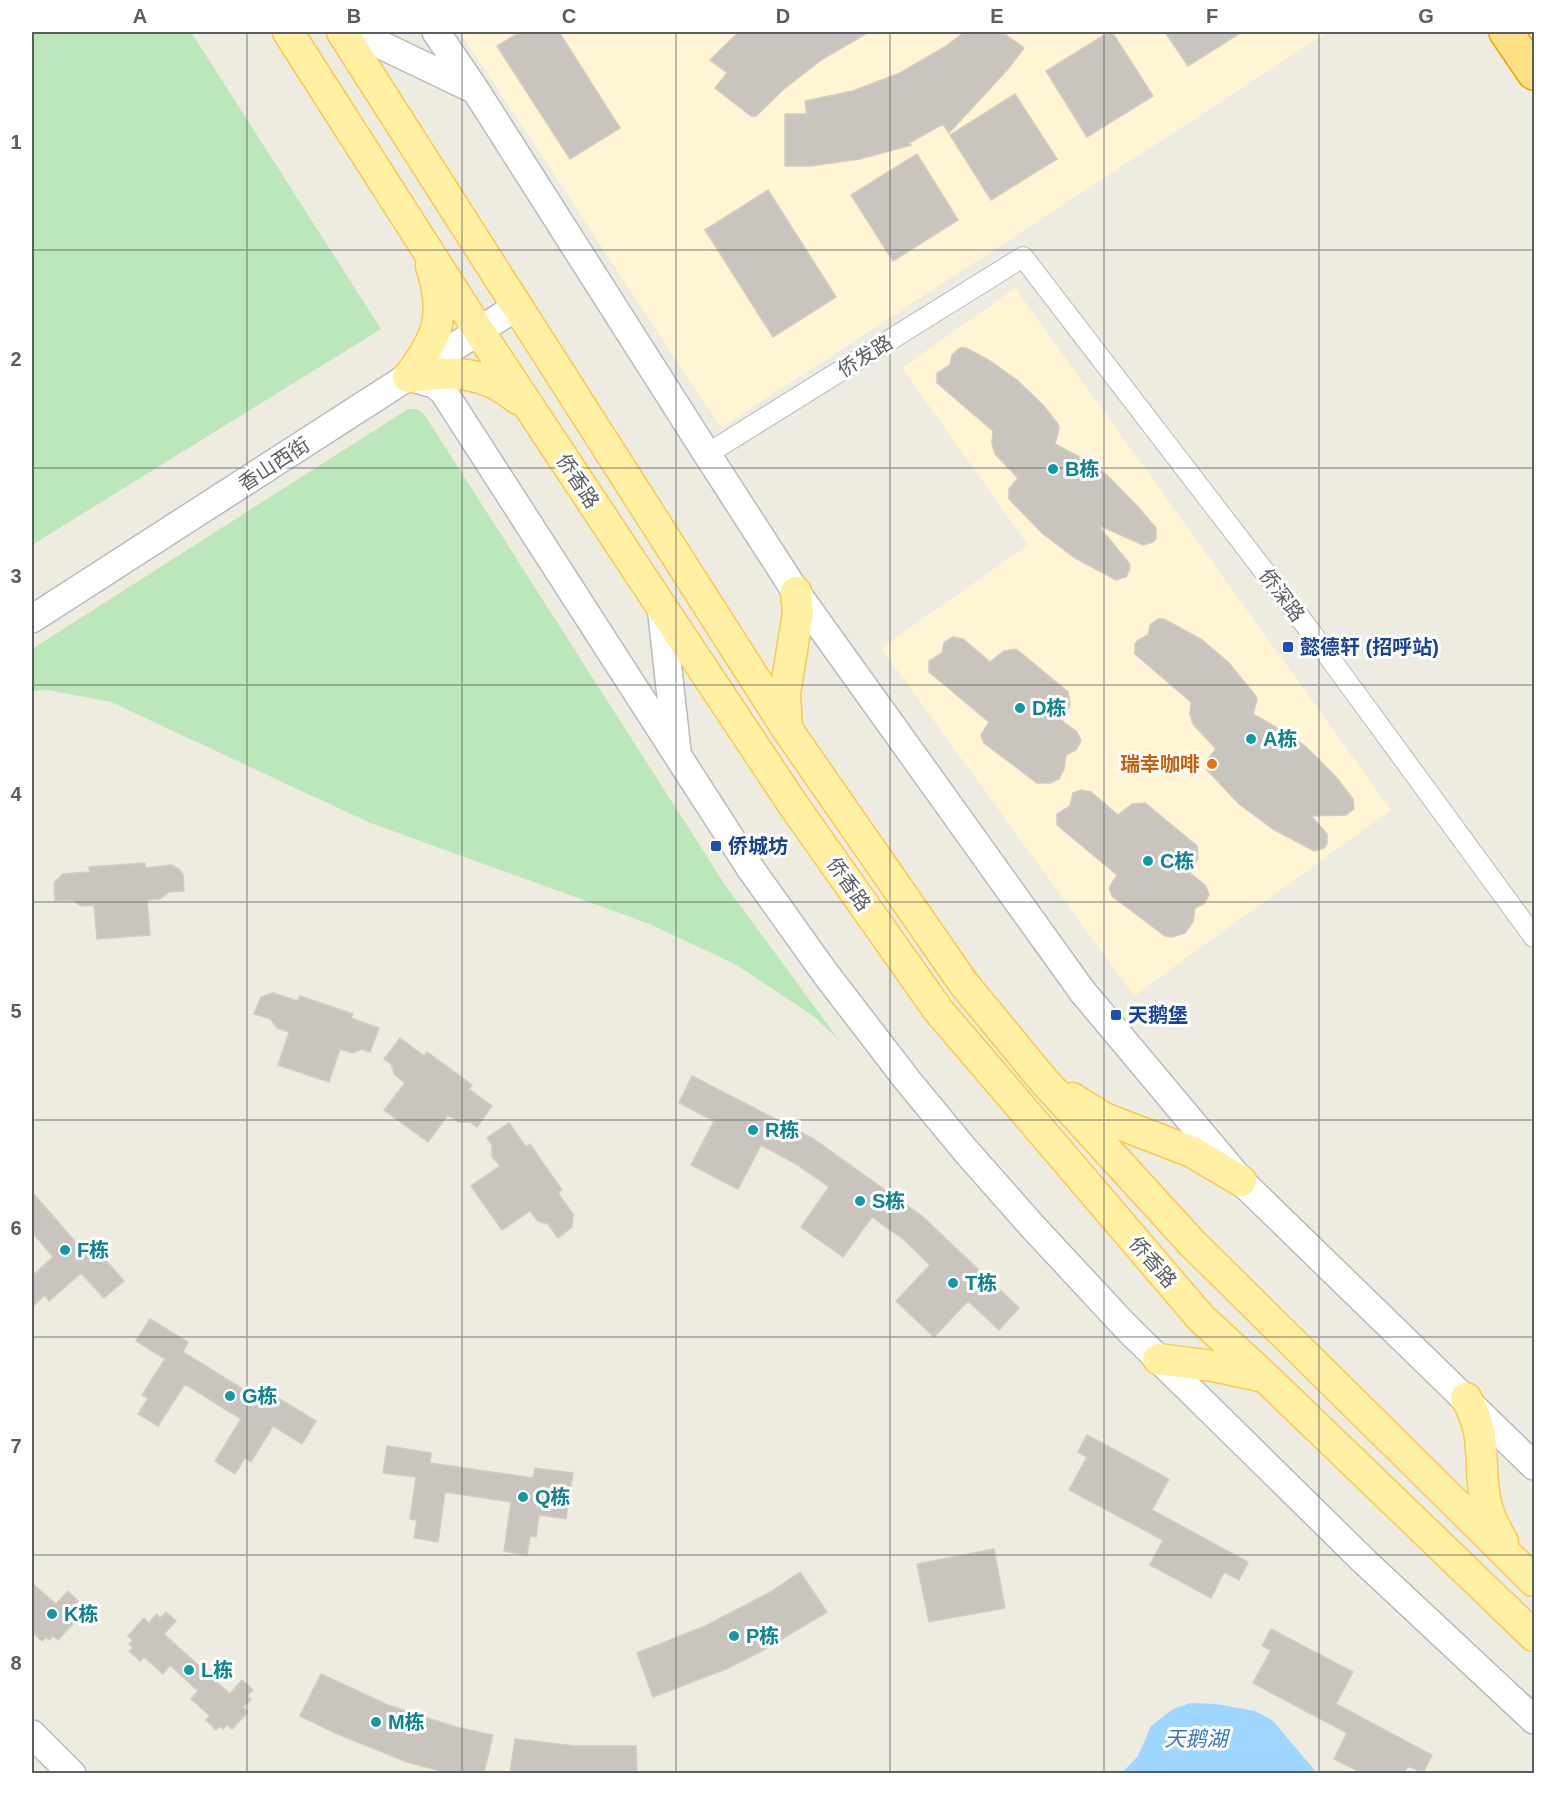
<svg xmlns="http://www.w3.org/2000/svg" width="1566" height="1805" viewBox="0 0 1566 1805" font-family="Helvetica,'Noto Sans SC',sans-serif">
	<rect width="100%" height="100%" fill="#eeebe1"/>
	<path fill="#fff5d4" d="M460,32H1328L721,428Z
		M1015,288L1391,810L1134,996L881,648L1028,545L902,368Z"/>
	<path fill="#bbe7bb" d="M32,32H191L381,329L32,545Z
		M408,409H417L424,414L725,885L839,1040L812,1015L735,964L647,923L368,822L111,702L48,690L32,691V649Z"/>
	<path fill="#9fd6ff" d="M1191,1703L1216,1704L1255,1711L1272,1720L1317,1773H1122L1138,1756L1151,1726L1173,1709Z"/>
	<path fill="#c9c5be" stroke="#d3ccbf" stroke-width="1.5" d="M520,32H559L620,128L570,159L497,46Z
		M739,32H869L821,60L784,89L756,116H751L715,88L727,73L710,60Z
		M965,32H1002L1024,48L1008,69L949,133L943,124L909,143L911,145L860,159L810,166H785V114H807L805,101L853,91L900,73L943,48Z
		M1109,32H1112L1153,96L1087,137L1046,71Z
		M1165,32H1242L1188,66Z
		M1015,94L1057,159L991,200L950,135Z
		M917,154L958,220L893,261L851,195Z
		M768,190L836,297L773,337L705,230Z
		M960,348H966L987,359L1017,380L1043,405L1058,424L1059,429L1055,444L1089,462L1107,475L1138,507L1156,528V538L1153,542L1143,545L1098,525L1129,563L1130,568L1126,577L1116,580L1075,558L1042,533L1009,499V489L1018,478L995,454L992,443L993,431L937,383V373L950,365L952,355Z
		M1158,619H1164L1201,639L1229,663L1255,695L1257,700L1253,714L1286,733L1305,746L1336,777L1353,799L1354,809L1346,815L1311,816L1327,834V844L1324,848L1314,851L1273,829L1239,804L1207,770V760L1216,749L1193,724L1190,714L1191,702L1135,654V644L1138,640L1148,635L1150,625Z
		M952,637L963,639L990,662L1004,651L1016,649L1068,692L1070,705L1061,720L1077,732L1081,741L1076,750L1066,755L1064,769L1059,779L1050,783H1037L984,743L981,735L989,722L929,672V661L942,653L944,643Z
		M1081,790L1091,792L1118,815L1132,804L1145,803L1197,846L1198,858L1190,873L1205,885L1209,894L1205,903L1195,908L1193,922L1185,933L1172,937L1165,936L1112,896L1109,888L1117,875L1057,825V814L1070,806L1073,793Z
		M145,863V868L172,865L180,870L183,875L184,891L169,892L160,899L147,900L150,935L97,939L94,905L81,906L72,900L55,901L54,883L63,874L90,872L89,867Z
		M273,993L298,1001L300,996L353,1014L351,1018L379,1028L370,1052L362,1049L352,1053L340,1049L329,1082L278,1065L289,1032L277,1028L271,1019L254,1014L261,997Z
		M400,1038L424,1056L427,1052L472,1085L469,1089L492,1106L477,1127L470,1122H459L448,1115L428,1142L384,1110L405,1083L395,1075L391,1064L384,1059Z
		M692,1076L812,1138L922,1216L1019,1308L999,1330L968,1301L934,1337L896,1301L930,1265L903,1239L872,1217L843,1257L801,1227L829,1187L796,1164L761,1145L738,1189L691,1165L714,1121L679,1103Z
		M509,1123L526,1147L530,1144L562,1190L558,1193L573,1214L572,1227L558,1238L548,1224L538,1221L530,1211L502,1230L471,1186L500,1166L492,1157V1145L487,1138Z
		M32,1192L86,1254L94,1247L124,1281L104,1298L81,1273L49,1301L45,1295L32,1307V1276L53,1257L32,1232Z
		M150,1319L188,1342L183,1352L272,1407L277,1397L316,1421L302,1444L273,1426L251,1462L245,1458L235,1474L215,1461L241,1419L185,1384L158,1426L138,1414L148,1398L142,1395L165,1359L136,1341Z
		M1087,1435L1169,1479L1152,1510L1248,1562L1239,1580L1224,1572L1211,1598L1150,1565L1163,1540L1069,1490L1087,1457L1078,1452Z
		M387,1446L431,1453L430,1463L533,1478L535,1468L573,1473L566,1519L539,1515L536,1537L530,1536L527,1555L504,1551L511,1502L445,1492L438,1542L414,1538L417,1520L410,1519L416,1477L383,1473Z
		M994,1549L1005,1608L929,1622L917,1564Z
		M800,1572L827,1612L760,1652L726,1669L653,1697L637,1653L705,1626L769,1593Z
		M32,1583L56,1604L68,1591L78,1601L73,1607L76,1610L69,1618L74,1623L58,1640L53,1636L49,1640L46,1637L42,1641L32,1632Z
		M166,1612L176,1621L164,1634L230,1694L242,1680L253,1690L247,1696L251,1699L243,1707L248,1712L232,1729L227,1725L223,1729L220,1726L216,1730L206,1720L210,1716L191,1699L198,1691L170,1665L163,1674L144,1657L140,1661L129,1651L133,1648L129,1644L133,1640L128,1636L144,1618L149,1623L157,1614L160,1618Z
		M1271,1629L1353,1672L1336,1704L1432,1755L1423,1773L1408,1766L1404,1773H1362L1334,1759L1347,1733L1253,1683L1271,1650L1262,1646Z
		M321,1674L388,1705L456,1727L493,1735L484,1773H448L407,1762L335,1733L300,1716Z
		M515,1739L575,1746H636L637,1773H510Z"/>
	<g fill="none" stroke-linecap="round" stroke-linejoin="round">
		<g stroke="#b6b9bf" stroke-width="22">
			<path id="street" d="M707,454L1023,257L1307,627L1534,937"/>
		</g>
		<g stroke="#b7bbc1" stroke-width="30">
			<path id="secondary" d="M354,32L475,90
				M436,32L476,91L707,454L796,592L1082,991L1241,1181L1534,1466
				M408,377L434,384L443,391L750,868L825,973L908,1081L965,1150L1033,1227L1126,1327L1365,1562L1534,1720
				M661,606L677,751
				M32,619L516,307
				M32,1734L72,1774"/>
		</g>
		<g stroke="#fac94d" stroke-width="33">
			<path id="primary" d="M288,32L479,331L661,606L794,806L938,1010L1201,1318L1265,1377L1534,1636
				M342,32L787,729L964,984L1044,1081L1191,1242L1534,1581
				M408,377C438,339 447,314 431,266
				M408,377C453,372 482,369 518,399
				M787,729L785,693L798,613L796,592
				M1072,1098L1104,1118L1192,1152L1241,1181
				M1158,1359L1213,1366L1265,1377
				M1466,1398C1489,1437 1477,1463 1486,1503C1489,1517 1496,1530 1503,1542"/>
		</g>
		<g stroke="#eea300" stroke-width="36">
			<path id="highway" d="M1506,32L1534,73"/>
		</g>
		<use href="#street" stroke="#fff" stroke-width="20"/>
		<use href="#secondary" stroke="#fff" stroke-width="27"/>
		<use href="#primary" stroke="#fff0a4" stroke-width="30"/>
		<use href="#highway" stroke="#ffe086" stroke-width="33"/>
	</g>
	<path fill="none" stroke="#595e63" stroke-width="1.5" stroke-opacity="0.55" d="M247,32V1774M462,32V1774M676,32V1774M890,32V1774M1104,32V1774M1319,32V1774M32,250H1534M32,468H1534M32,685H1534M32,902H1534M32,1120H1534M32,1337H1534M32,1555H1534"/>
	<g fill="#0f9aa8" stroke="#fff" stroke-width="2">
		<circle cx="1053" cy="469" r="6"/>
		<circle cx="1020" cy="708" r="6"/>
		<circle cx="1251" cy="739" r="6"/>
		<circle cx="1148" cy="861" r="6"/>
		<circle cx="753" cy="1130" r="6"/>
		<circle cx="860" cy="1201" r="6"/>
		<circle cx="65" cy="1250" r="6"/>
		<circle cx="953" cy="1283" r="6"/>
		<circle cx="230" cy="1396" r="6"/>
		<circle cx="523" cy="1497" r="6"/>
		<circle cx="52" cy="1614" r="6"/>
		<circle cx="734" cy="1636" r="6"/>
		<circle cx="189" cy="1670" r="6"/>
		<circle cx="376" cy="1722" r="6"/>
	</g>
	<g fill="#1a4fb4" stroke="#fff" stroke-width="2">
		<rect x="1282" y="641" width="12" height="12" rx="3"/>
		<rect x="710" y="840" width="12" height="12" rx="3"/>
		<rect x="1110" y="1009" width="12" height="12" rx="3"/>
	</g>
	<circle fill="#e8710a" stroke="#fff" stroke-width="2" cx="1212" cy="764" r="6"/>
	<g text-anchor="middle" stroke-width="6" stroke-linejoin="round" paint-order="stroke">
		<g font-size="20" fill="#595e63" stroke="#fff">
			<text transform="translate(865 356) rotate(-32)" y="7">侨发路</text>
			<text transform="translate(274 464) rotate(-33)" y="7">香山西街</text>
			<text transform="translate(578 481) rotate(57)" y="7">侨香路</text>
			<text transform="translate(1282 595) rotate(53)" y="7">侨深路</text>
			<text transform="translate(849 884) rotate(55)" y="7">侨香路</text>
			<text transform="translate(1153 1262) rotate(49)" y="7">侨香路</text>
		</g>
		<g font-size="20" font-weight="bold" fill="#0d838f" stroke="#fff" text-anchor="start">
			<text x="1065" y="476">B栋</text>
			<text x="1032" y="715">D栋</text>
			<text x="1263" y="746">A栋</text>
			<text x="1160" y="868">C栋</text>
			<text x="765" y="1137">R栋</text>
			<text x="872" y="1208">S栋</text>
			<text x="77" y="1257">F栋</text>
			<text x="965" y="1290">T栋</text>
			<text x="242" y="1403">G栋</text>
			<text x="535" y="1504">Q栋</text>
			<text x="64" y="1621">K栋</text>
			<text x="746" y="1643">P栋</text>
			<text x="201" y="1677">L栋</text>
			<text x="388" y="1729">M栋</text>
		</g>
		<g font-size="20" font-weight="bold" fill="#164399" stroke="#fff" text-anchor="start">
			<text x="1300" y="654">懿德轩 (招呼站)</text>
			<text x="728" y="853">侨城坊</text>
			<text x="1128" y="1022">天鹅堡</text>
		</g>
		<g font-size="20" font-weight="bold" fill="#c56008" stroke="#fff" text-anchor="end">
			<text x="1200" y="771">瑞幸咖啡</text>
		</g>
		<g font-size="21" font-style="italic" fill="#3776b8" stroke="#fff">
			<text x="1196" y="1746">天鹅湖</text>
		</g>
	</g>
	<rect width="1566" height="1805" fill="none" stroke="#ffffff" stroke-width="66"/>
	<rect x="33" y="33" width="1500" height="1739" fill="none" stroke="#595e63" stroke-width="2"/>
	<g font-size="20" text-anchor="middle" font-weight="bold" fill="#595e63">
		<text x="140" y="23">A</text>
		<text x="354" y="23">B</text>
		<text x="569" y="23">C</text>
		<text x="783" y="23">D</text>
		<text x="997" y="23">E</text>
		<text x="1212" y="23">F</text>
		<text x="1426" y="23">G</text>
		<text x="16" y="149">1</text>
		<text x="16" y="366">2</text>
		<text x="16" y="583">3</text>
		<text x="16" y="801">4</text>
		<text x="16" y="1018">5</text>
		<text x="16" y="1235">6</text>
		<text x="16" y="1453">7</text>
		<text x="16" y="1670">8</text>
	</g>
</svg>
